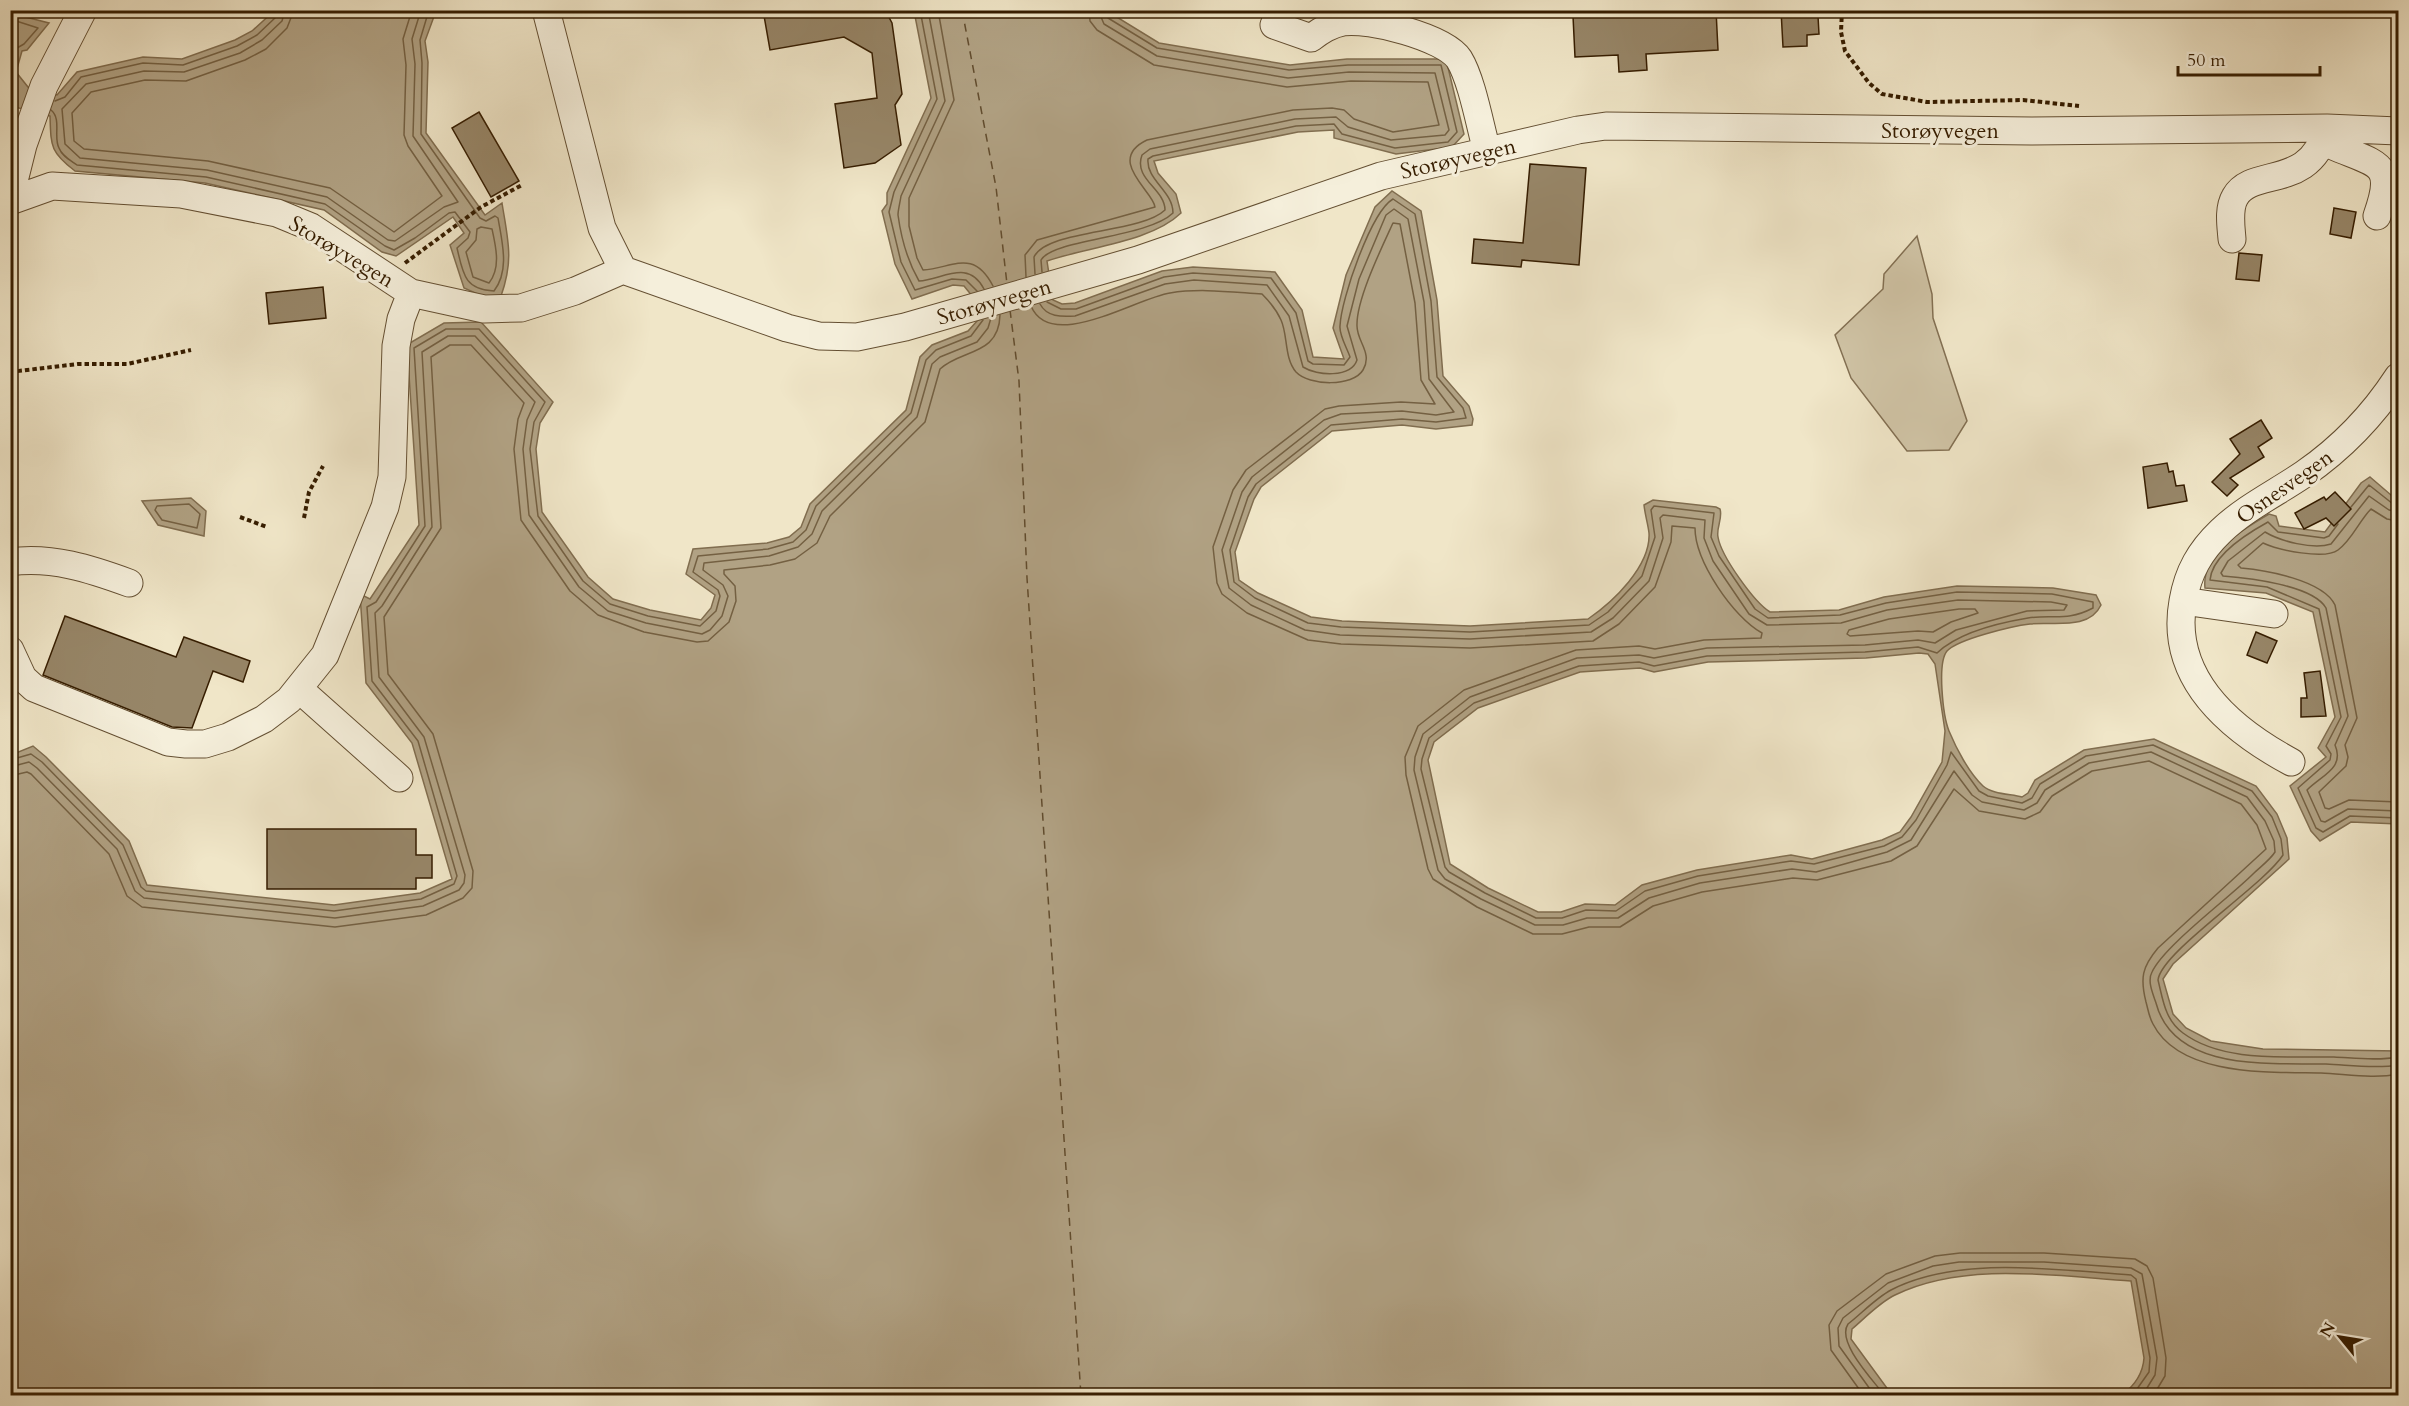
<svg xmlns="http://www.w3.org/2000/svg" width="2409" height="1406" viewBox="0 0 2409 1406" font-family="Cardo,serif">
	<rect width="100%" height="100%" fill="#f0e6c8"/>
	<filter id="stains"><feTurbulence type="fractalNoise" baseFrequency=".00333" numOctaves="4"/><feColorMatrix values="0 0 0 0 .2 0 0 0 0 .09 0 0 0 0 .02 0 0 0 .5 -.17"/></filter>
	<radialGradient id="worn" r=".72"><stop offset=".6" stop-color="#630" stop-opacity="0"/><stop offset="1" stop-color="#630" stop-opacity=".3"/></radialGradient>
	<path fill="#d0c4a6" stroke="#837053" stroke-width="1.5" d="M1917,236L1932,294L1933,318L1967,421L1949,450L1907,451L1851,378L1835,335L1883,289L1884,274Z"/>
	<path fill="#b1a284" stroke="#806d4f" stroke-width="1.5" fill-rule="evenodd" d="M274,11H436L425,41L428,62L426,133L485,215L502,203C508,241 514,259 501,296H482L464,288L450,245L464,233L453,217L396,256L382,252L324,210L205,183L75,171C50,152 51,146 50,116L11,106L10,13L49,23L27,50L22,51L16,72L28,87L57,95L77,72L143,57L182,59L235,40L252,31Z
		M914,11H1107L1159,43L1290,65L1347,59H1446L1464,134L1452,147L1396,154L1334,138V130L1298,132L1154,161L1158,173L1176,194L1181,213C1151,242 1087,247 1047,261L1053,300L1062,304L1075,303L1162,271L1193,267L1275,272L1302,310L1313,357L1344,359L1333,328L1346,275L1375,207L1392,191L1421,211L1437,300L1443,376L1469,406L1473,419L1472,425L1436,429L1402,425L1332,431L1261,487L1254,499L1235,552L1239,580L1258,593L1311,617L1342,621L1470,626L1588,619C1613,602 1651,566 1649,533C1648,524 1645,515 1644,505L1653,500L1716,507L1720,509C1723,518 1716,528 1718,537C1721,556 1754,602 1770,612L1839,610L1884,597L1957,586L2053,588L2096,595L2101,605C2089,631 2052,621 2030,624C2013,626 1958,639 1947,651C1937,663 1943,716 1949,731C1956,748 1969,773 1983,786C1992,794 2010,794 2022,797L2028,793L2035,780L2084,750L2154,739L2256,786L2277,814L2287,838L2289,859L2173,964L2163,979L2173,1014L2186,1028L2211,1041L2263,1049L2398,1051V1395H2122C2134,1386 2143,1373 2144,1358L2131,1281C2056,1276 1964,1261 1895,1295C1880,1302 1865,1318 1852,1329L1851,1339L1892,1395L11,1396V755L33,746L46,757L129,841L147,885L334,905L420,893L452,879L412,743L366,683L360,594L370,599L419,525L407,345H400L410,343L444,323L481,322L553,402L540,423L536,449L542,512L588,577L613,599L650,610L701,620L711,608L715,595L686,574L693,549L767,543L789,537L801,527L810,504L906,410L920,357L932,345L968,331L977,321L973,297L964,286L953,285L912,299L895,264L882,211L887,204V193L931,98ZM1919,653L1928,654L1935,664L1945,731L1942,762L1911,817L1900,832L1882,840L1812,859L1791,855L1697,870L1642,885L1615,905L1585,904L1561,912H1538L1488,888L1450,864L1428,760L1434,742L1478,708L1580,672L1640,668L1654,672L1708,662L1866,658Z
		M2370,477L2398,501V824L2351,822L2320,841L2311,831L2290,786L2326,757L2318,748L2335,717L2313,612L2266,593L2205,588C2201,554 2243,529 2269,514L2276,516L2279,526L2325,532L2361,483Z
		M191,498L206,511L204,536L158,525L142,501Z"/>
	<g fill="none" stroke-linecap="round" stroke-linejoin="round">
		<path stroke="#746042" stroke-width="1.5" d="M285,10L282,21L262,40L240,53L184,72L144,71L86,84L62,109L65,144L80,158L207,170L327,197L388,240L395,241L444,207L458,202L413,136L415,64L412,39L421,10
			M294,10L287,28L266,49L245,60L186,81L145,80L91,92L72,113L74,141L84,149L208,161L330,188L394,232L442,196L408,146L404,135L406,65L403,39L412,10
			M920,10L937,99L894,192L889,212L901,262L915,290L952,279L966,280L977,291
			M928,10L945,101L901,196C900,203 898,210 898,215C901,237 908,262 919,281C942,280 968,258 984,289
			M938,10L954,100L909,198V226L917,258L923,270C953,268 973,248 993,286
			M10,19L38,28L24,44L17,48L10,71
			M55,101L65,97L81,77L143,63L183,65L237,46L257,35L276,17L277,10
			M51,110C62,119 53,137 59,148C62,156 70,160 77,165L206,177L325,204L385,246L394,250L415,238L449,213L455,212L470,232L468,238L457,248C463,273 464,290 494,291C510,270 502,242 498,218L495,216L486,221L480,218L421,134L422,63L420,40L429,10
			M481,227L492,229C496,247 501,268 489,283L473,277L466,252L476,240L477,229Z
			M1042,272L1041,260C1053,239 1147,238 1173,213C1173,191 1146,180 1148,159L1153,156L1296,126L1334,124L1342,134L1395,148L1448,142L1457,132L1441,65H1348L1289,70L1157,48L1108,18L1105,10
			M1035,274L1034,257C1047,229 1140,234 1165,210C1165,189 1133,179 1142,155L1150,149L1295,119L1336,117L1348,127L1391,140L1445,135L1449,130L1435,73L1349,72L1288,78L1157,56L1104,24L1098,10
			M1026,277L1025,255L1037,240L1155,207C1154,192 1105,160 1147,140L1293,110L1332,108L1344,110L1354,119L1393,132L1439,125L1428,82L1351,81L1287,87L1154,65L1097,30L1090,21L1089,10
			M1047,302L1061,309H1076L1164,277L1193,273L1271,278L1296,313L1308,361L1313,364L1344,365L1350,357C1347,348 1339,335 1340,326C1341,299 1371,212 1393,199L1415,214L1431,301L1437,377L1463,408L1466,418L1436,422L1402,419L1331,425L1256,484L1248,497L1230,550L1234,582L1255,598L1308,623L1341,627L1470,632L1589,625L1608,612L1642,576L1655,537L1651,510L1654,506L1714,513L1711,537L1719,556L1755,609L1768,618L1840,615L1886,603L1957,592L2052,594L2093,602V608C2066,622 2054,614 2028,618C1998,623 1959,632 1937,653L1918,647L1865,652L1707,656L1654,666L1639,662L1579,666L1474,703L1429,738L1422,759L1421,769L1445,867L1449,872L1485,893L1536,918H1562L1586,910L1616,911L1645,891L1698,876L1791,861L1814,864L1884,846L1902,837L1916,820L1947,765L1951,752L1979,791L1988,796L2022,803L2032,798L2040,784L2086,756L2153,745L2252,791L2272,817L2281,839L2283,855C2263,886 2161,952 2158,980C2163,1000 2165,1020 2183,1033C2223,1063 2287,1056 2334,1057C2355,1058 2378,1061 2398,1057
			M1040,304C1047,317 1061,317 1075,316L1165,284L1194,280L1267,285L1289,316L1303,367C1317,376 1351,378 1357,360L1347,326L1359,279L1386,215L1394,209L1408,219L1424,302L1429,379L1454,412L1436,415L1402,411L1341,414L1324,420L1252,477L1242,492L1222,550L1229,588L1251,605L1305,630L1340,635L1470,639L1591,632L1613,618L1649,581L1663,538L1660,518L1663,515L1705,520L1704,538L1713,561L1749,614L1767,625L1841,623L1887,610L1958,600L2051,602L2067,605L2064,610L2027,611L1956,630L1935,643L1918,640L1865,645L1707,648L1654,658L1639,655L1577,658L1470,697L1423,734L1415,757L1414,770L1438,870L1445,879L1481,899L1535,925H1563L1587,918H1618L1649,898L1700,883L1792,869L1816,872L1887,852L1911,840L1954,771L1972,795L1982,802L2024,810L2037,803L2045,790L2089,763L2151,752L2247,797L2265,821L2274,841L2275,852C2270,860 2260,867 2253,874C2229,898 2164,946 2152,972C2147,981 2153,994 2156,1003C2174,1072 2270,1063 2326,1064C2349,1065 2376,1069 2398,1065
			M1031,306C1051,353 1136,298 1170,293C1200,288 1231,292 1262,294C1268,300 1277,311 1281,320C1288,335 1284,358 1296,372C1309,386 1353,387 1363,370C1373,353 1357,342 1357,326C1356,300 1382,247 1393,223L1400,224L1415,303L1421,380L1435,404L1401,402L1339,406L1325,409L1246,470L1233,490L1213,547L1217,583L1222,594L1247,613L1308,640L1341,644L1470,648L1593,641L1619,624L1655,587L1671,542L1672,526L1695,528C1695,561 1733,617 1762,633L1761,638L1704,640L1655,649L1639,646L1576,650L1464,690L1418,726L1405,757L1406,775L1428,869L1433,879L1477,907L1533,934H1562L1589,927H1620L1653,906L1702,892L1793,878L1817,880L1891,861L1917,846L1954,789L1979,811L2025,819L2040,812L2052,796L2092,771L2149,761L2241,804L2257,825L2266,849L2158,948C2142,967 2140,978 2146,1002C2148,1009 2149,1017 2153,1024C2180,1077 2271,1072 2321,1073C2346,1074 2374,1079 2398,1074
			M189,504L200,514L197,528L162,520L155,510L157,506Z
			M2351,507L2369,485L2393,504L2398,505
			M2398,512L2389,510L2369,496L2331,544C2313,550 2280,541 2265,532L2228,561L2221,573L2223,576C2248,578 2313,585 2326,608L2348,716L2335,745C2345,768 2322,775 2307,790L2321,821L2325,822L2348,809L2398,811
			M2398,521L2387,519L2371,509C2359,521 2352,540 2338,550C2325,560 2278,550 2263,543L2238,565L2241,568C2265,570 2323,580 2335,605L2357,718L2345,745L2348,757L2346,766L2319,792L2325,808L2329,809L2349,800L2398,802
			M2338,524L2329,536L2324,538L2278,532L2268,522C2248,533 2212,555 2210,580L2267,587L2319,609L2341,717L2326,746L2331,754L2330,760L2298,788L2316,828L2323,832L2350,816L2398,818
			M1959,609H1975L1978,613L1951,622L1933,632L1918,631L1850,636L1847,634L1849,630L1889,619Z
			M10,760L31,754L42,762L123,845L141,887L146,891L334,911L421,899L454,884L457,876L418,741L372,681L367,607L376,602L425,526L414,348L446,329H479L545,402L534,422L530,449L538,516L583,581L610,604L648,616L700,626L716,611L720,596L718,590L693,572L698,556L768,549L793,542L806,530L816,506L911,413L926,360L936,350L971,336L983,320
			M10,767L29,762L37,768L117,849L135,891L144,898L335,918L423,906L459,890L464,883L465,875L424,737L379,677L375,613L382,606L432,527L422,352L448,336H475L535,402L527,420L523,449L529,515L579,587L608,611L646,623L702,634L710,630L722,616L728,596L723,585L703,570L704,563L769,556L798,547L812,534L822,511L917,417L932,364L940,357L977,342L988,328L991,318
			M10,776L27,772L31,774L109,854L127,896L142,907L335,927L426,915L463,898L472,888L473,871L433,734L388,674L384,617L441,528L431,357L450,345H471L524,403L518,419L514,449L521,520L570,591L598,615L644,632L697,642L708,641L729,622L736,601L735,586L724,574V570L770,565L795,559L817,543L830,516L925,422L940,369C961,349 999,356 1000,315
			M1864,1396L1831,1350L1829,1325L1837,1311L1886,1274L1935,1256L1960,1253H2044L2135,1259L2147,1266L2153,1278L2166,1358L2165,1376L2153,1396
			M1875,1396L1839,1346L1838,1328L1843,1318L1888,1283L1933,1266L1959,1262H2044L2131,1268L2142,1274L2157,1358L2155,1375L2142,1396
			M1885,1396C1873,1380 1836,1342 1848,1324C1862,1313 1876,1298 1891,1290C1958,1255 2058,1270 2131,1275L2136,1279L2150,1358L2149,1372L2132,1396"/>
		<path stroke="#614c2e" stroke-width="1.5" stroke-dasharray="8 6" stroke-linecap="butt" d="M962,10L996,187L1007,284
			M1010,310L1019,381L1027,578L1081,1396"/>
	</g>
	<path fill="#978668" stroke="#361d00" stroke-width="1.5" d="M763,10H885L892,23L902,94L895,105L901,145L875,163L844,168L835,104L877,98L872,53L844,37L770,50Z
		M1687,10H1716L1718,50L1646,54L1647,70L1619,72L1618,55L1575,57L1573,16Z
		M1781,10H1805V17L1818,16L1819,34L1807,35V46L1783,47Z
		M479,112L519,181L491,197L452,128Z
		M1530,164L1586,168L1579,265L1522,260L1521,267L1472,263L1474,239L1523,243Z
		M2334,208L2356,212L2351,238L2330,234Z
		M2239,253L2262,255L2259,281L2236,279Z
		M323,287L326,318L269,324L266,293Z
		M2261,420L2272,438L2258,447L2264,457L2230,478L2238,485L2227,496L2212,482L2240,454L2230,439Z
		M2167,463L2169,472L2173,471L2176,486L2184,485L2187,501L2148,508L2143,467Z
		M2335,492L2351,509L2334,526L2326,518L2304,529L2295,513L2324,497L2326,500Z
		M65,616L176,657L184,637L250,661L243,682L213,671L192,728L172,727L43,675Z
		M2256,632L2277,641L2267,663L2247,655Z
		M2320,671L2326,716L2301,717V698H2307L2304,673Z
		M267,829H416V855H432V878H416V889H267Z"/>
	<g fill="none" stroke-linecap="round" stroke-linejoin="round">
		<g stroke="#644f32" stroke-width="29">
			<path id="minor" d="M546,10L602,228L623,270
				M1274,25L1311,38C1320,31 1332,24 1343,22C1369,18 1444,37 1459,59C1472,80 1480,126 1487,151
				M2327,128L2333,146C2378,165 2396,162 2377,216
				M14,181L23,145L44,86L83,10
				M10,201L52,186L181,194L277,213L311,227L411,293L484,309L521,308L575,291L623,270L787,328L819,336L857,337L905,327L1138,260L1381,176L1578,130L1606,126L2031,131L2327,128L2398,131
				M2232,239C2231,226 2228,209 2235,197C2252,166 2310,192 2327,128
				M10,562C51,556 91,569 129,583
				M2183,601L2274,614
				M10,650L23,678L34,688L168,742L186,744H205L228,737L264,719L289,700L325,655L385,507L392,477L396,346L401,319L411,293
				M299,689L399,778
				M2291,762C2230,729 2169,678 2183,601C2188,572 2200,551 2221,531C2245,508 2276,493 2304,474C2343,447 2372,417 2398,377"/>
		</g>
		<path stroke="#361d00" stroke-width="4" stroke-dasharray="4.5 3" stroke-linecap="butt" d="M1842,10L1841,32L1845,51L1869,83L1882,94L1927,102L2023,100L2079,106
			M405,263L481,207L522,185
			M10,372L78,364H127L191,350
			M240,517L267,527
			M304,518L309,492L323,466"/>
		<use href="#minor" stroke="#f5efdb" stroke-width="27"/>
	</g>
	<g text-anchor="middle" stroke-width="6" stroke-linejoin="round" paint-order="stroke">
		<g font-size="22" fill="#361d00" stroke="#f5efdb">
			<text x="1940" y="138">Storøyvegen</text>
			<text transform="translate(1458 158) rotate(-13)" y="8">Storøyvegen</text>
			<text transform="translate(342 251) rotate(31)" y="8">Storøyvegen</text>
			<text transform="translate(994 301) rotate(-16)" y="8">Storøyvegen</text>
			<text transform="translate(2284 486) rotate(-35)" y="8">Osnesvegen</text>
		</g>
	</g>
	<rect width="2409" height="1406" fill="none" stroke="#f0e6c8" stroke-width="36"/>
	<rect x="12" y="12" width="2385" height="1382" fill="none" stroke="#361d00" stroke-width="3"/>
	<rect x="18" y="18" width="2373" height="1370" fill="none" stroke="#361d00" stroke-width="1.5"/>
	<g transform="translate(2340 1337) rotate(300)" stroke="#f5efdb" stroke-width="4.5" paint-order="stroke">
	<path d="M0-4.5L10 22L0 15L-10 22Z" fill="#361d00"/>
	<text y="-9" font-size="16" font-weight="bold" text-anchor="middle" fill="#361d00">N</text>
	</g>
	<path d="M2178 66v9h142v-9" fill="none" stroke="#361d00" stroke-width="3"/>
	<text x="2187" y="66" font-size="18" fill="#361d00" stroke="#f5efdb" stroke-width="4.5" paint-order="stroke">50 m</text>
	<rect width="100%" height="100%" filter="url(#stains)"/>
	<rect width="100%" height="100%" fill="url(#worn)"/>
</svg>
